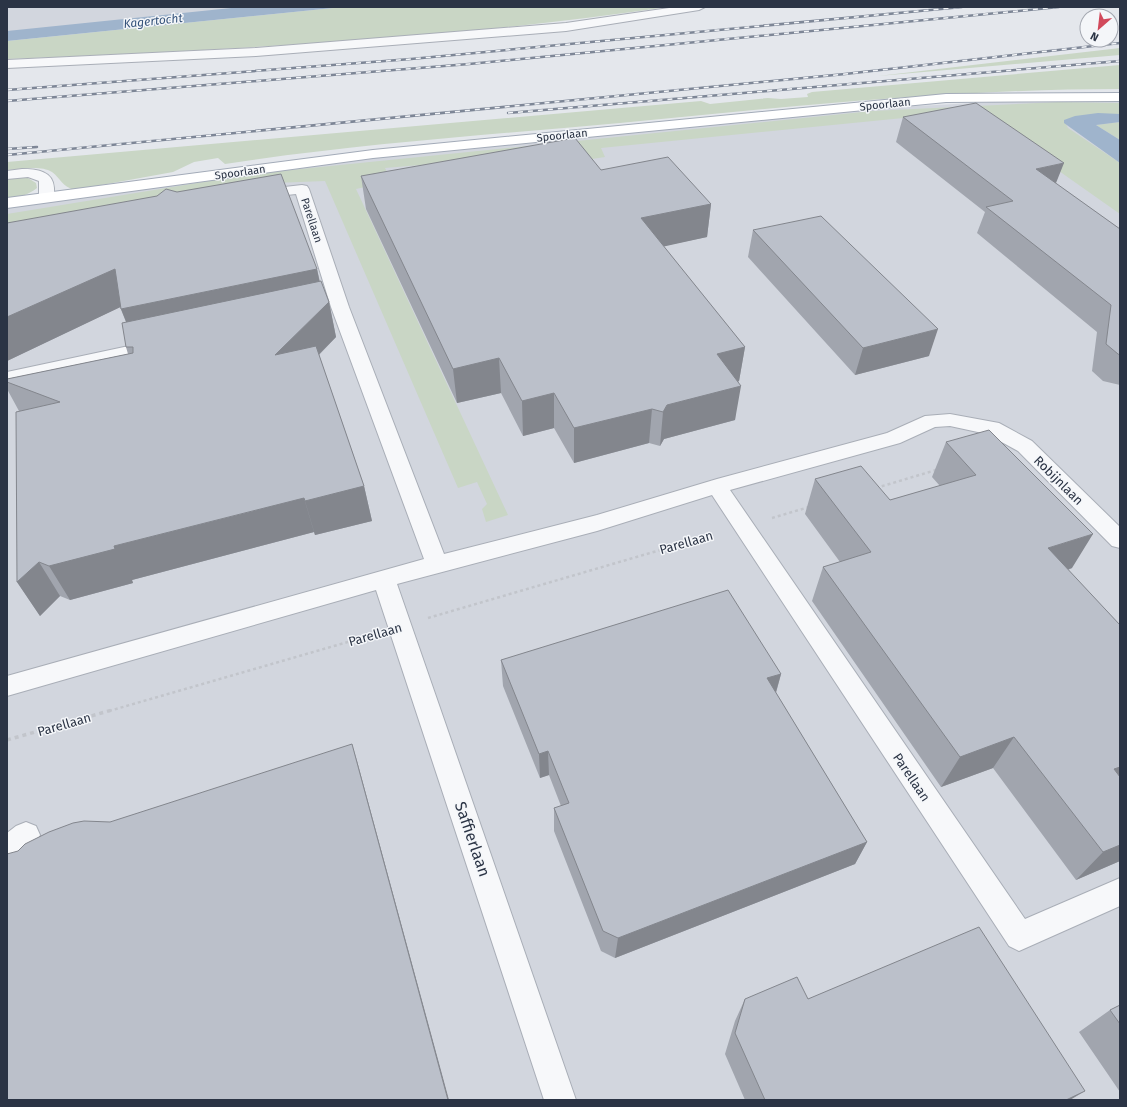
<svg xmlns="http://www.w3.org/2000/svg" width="1127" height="1107" viewBox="0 0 1127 1107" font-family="'Fira Sans',sans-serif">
	<rect width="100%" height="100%" fill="#e4e7ec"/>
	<path fill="#d2d6de" d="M7,7H281L7,35Z
		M1050,99H1120V1100H7V208L215,171L841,110Z"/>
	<path fill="#c9d6c5" d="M343,7H668C449,39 228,50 7,59V41Z
		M1120,48V55L878,76Z
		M1120,65V89C953,89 786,107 620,123C488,135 356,144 225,164L218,158L194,162L173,172L74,190C62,186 61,179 52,172C41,165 20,169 7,170V162L701,101L710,104L768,98L781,99L808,97L807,94L812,92Z
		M1058,102L1120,103V114L1087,115L1064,120L1068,128L1120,163V214L974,111L601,148L605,157L592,159L585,151L385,168L392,181L356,189L508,515L486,522L482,509L487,504L477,482L458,488L325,181L275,183L7,231V214L252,174L872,111Z
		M1120,122V140L1096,125Z
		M7,178H28L36,183L37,188C28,195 18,198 7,199Z"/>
	<path fill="#9fb4cc" d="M241,7H343L7,41V31Z
		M1098,113L1120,114V122L1096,125L1120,140V163L1064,123V120L1075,116Z"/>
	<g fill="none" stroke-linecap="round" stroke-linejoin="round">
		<g stroke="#a9aeb7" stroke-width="2">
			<path id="minor" d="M676,7H705L699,10L566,31L256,56L7,68V60L256,48L566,23Z
				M22,169C37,169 53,171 54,188C54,193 55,196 52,200H42L39,197V181L28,177L7,179V171Z
				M302,185L307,186L309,189L349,307L444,554L597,515L717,479L887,433L925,416L950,414L999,423L1032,441L1120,527V548L1112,546L1018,451L987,434L950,426L935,427L900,443L730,490L1025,919L1120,878V906L1019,951L1009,946L712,495L597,531L397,584L576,1100H544L376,590L7,696V676L424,559L331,307L296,194L258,198L253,197L251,194L253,191L258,190Z
				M157,340L163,342L166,346L163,350L7,384V372Z
				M26,822L36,826L40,835C34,849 21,859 7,864V833L16,826Z"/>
		</g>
		<g stroke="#a3abb8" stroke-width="2">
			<path id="major" d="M1120,93V101L946,102L373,158L7,208V198L373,150L946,94Z"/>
		</g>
		<path stroke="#c2c5cb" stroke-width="2.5" stroke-dasharray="3 3" stroke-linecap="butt" d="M876,488L936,470
			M772,518L809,507
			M428,618L715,534
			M109,711L372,635"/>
		<path stroke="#c2c5cb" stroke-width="3.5" stroke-dasharray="4 4" stroke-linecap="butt" d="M7,740L112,710"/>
		<use href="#minor" fill="#f7f8fa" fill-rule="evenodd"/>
		<use href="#major" fill="#fff" fill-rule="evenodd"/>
		<g stroke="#7d8696" stroke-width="2.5">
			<path id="rail" d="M7,90L411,59L962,7
				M7,101L469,64L1059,7
				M508,113L1120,61
				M7,149L37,147
				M7,155L845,74L1120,43"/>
		</g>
		<use href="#rail" stroke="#f4f6f9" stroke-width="1.5" stroke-dasharray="5" stroke-linecap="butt"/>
	</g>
	<path fill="#a1a5ae" d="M903,117L1056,184L1120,229V385L1103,381L1092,371L1097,332L977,233L985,212L896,142Z
		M601,170L711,204L707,237L663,246L745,347L739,381L738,382L735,420L664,439L660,446L649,443L574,463L554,428L523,436L501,393L457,403L366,209L361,176Z
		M7,223L317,269L320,282L329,302L336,337L319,355L364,486L372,521L315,535L314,532L132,580L133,583L70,600L60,596L40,616L17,582L19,411L7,389V379L128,354L126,347V322L120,307L7,361Z
		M753,230L929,356L855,375L748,257Z
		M946,442L1072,568L1068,570L1120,625V861L1076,880L993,768L941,787L812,601L823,567L840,562L805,514L815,479L890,500L940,486L932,477Z
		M501,660L781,674L776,693L867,842L855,864L615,958L601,951L554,831V808L561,806L549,775L540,778L503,686Z
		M745,999H808L1070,1100H745L725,1054L735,1021Z
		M1120,1005V1092L1079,1032L1110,1010Z"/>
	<path fill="#83868d" d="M1064,163L1054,188L1036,169Z
		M711,204L707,237L639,252L641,218Z
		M115,269L129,303L7,361V317Z
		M317,269L324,304L135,344L121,309Z
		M329,302L336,337L284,390L275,355Z
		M938,329L929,356L855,375L863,348Z
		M745,347L739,381L712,388L717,354Z
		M499,358L501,393L457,403L453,369Z
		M741,386L735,420L664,439L660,446L663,412L667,405Z
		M554,393V428L523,436L522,401Z
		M652,409L649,443L574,463V428Z
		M364,486L372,521L315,535L305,501Z
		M304,498L314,532L132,580L133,583L70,600L49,566L114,546Z
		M1093,534L1072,568L1028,582L1048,548Z
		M39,562L60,596L40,616L17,582Z
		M781,674L774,699L767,678Z
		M1014,737L993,768L941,787L960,757Z
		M352,744L357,761L449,1100H448Z
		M548,751L549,775L540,778L539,754Z
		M1120,767V786L1114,769Z
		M867,842L855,864L615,958L618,938Z
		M1120,845V861L1076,880L1103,852Z
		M1085,1091L1070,1100H1066Z"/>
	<path fill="#bbc0ca" stroke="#83868d" d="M976,103L1064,163L1036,169L1120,229V355L1118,354L1106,344L1111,305L986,207L1013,201L903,117Z
		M575,138L601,170L668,157L711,204L641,218L745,347L717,354L741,386L667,405L663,412L652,409L574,428L554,393L522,401L499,358L453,369L361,176Z
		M281,174L317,269L121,309L115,269L7,317V223L157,196L166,189L177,192Z
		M821,216L938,329L863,348L753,230Z
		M321,281L329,302L275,355L316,346L364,486L305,501L304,498L114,546L115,549L49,566L39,562L17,582L16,412L60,402L7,382V379L133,353V347H126L122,323Z
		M989,430L1093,534L1048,548L1120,625V767L1114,769L1120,777V845L1103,852L1014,737L960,757L823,567L871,552L815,479L861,466L890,500L976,475L946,442Z
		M728,590L781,674L767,678L867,842L618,938L603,931L554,808L569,803L548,751L539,754L501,660Z
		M352,744L448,1100H7V854L18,851L25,844L49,832L73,823L84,821L110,822Z
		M979,927L1085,1091L1066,1100H765L735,1033L745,999L797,977L808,999Z
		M1120,1005V1024L1110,1010Z"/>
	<g text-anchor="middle" stroke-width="3" stroke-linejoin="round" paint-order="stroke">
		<g font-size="11" fill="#2b3445" stroke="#f4f6f9">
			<text transform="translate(885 104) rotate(-6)" y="4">Spoorlaan</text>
			<text transform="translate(562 135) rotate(-6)" y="4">Spoorlaan</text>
			<text transform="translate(240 172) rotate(-8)" y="4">Spoorlaan</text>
			<text transform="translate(312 220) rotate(72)" y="4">Parellaan</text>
		</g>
		<g font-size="12" font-style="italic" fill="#34527a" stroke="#f4f6f9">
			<text transform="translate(153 21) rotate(-6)" y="4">Kagertocht</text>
		</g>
		<g font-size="13" fill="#2b3445" stroke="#f4f6f9">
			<text transform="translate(1059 480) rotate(45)" y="5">Robijnlaan</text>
			<text transform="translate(686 542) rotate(-16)" y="5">Parellaan</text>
			<text transform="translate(375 634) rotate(-16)" y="5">Parellaan</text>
			<text transform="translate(64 724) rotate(-16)" y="5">Parellaan</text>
			<text transform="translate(912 777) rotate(56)" y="5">Parellaan</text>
		</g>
		<g font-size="16" fill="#2b3445" stroke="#f4f6f9">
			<text transform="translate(473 839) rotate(71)" y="6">Saffierlaan</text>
		</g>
	</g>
	<rect width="1127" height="1107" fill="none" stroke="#2b3445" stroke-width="16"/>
	<g transform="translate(1099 28) rotate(208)"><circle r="19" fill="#f4f6f9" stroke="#a4a8b1"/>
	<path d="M0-3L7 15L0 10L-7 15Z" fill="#d1495b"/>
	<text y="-6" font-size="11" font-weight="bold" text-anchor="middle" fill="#2b3445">N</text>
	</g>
</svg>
